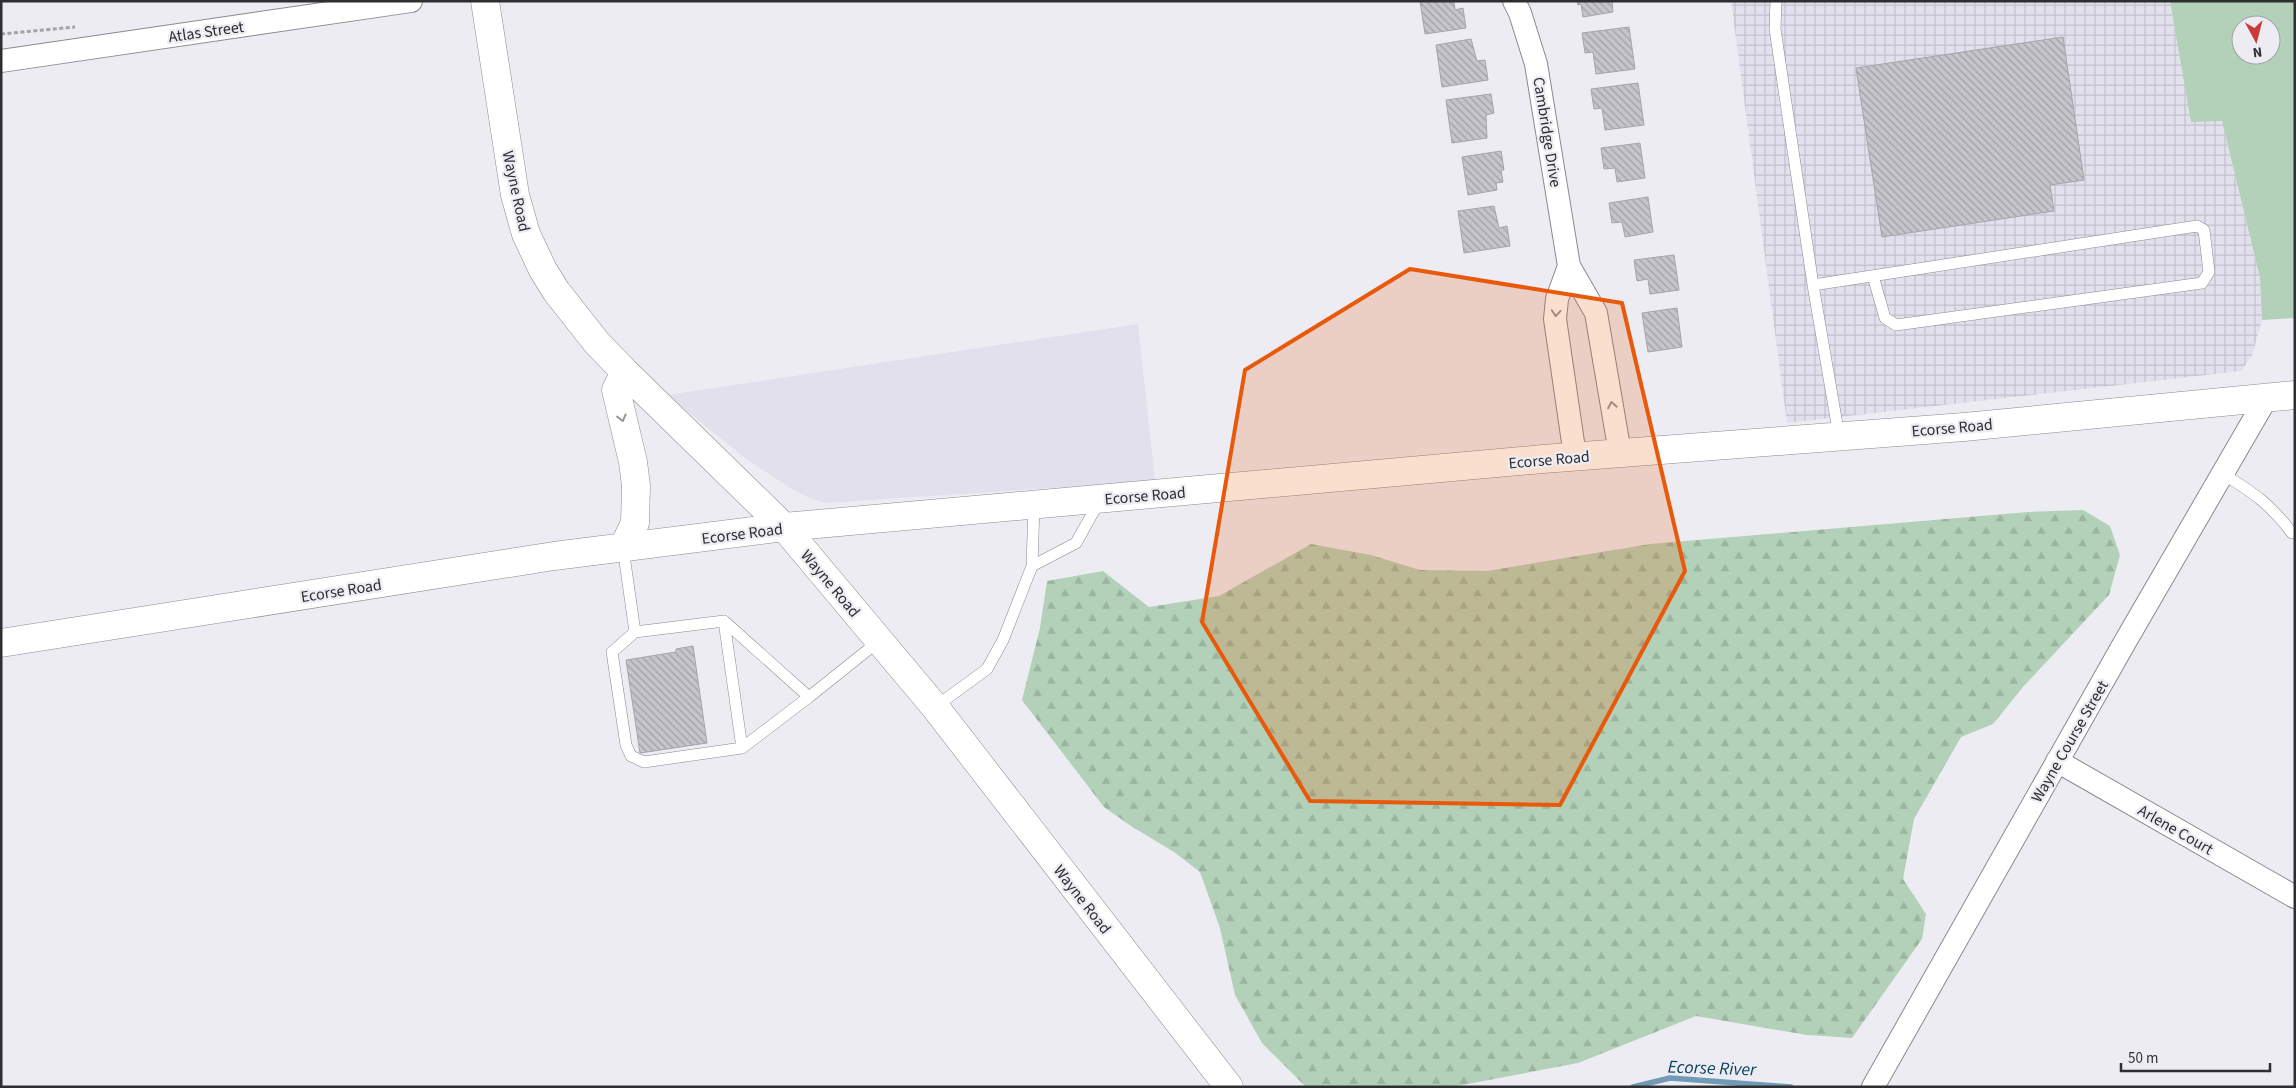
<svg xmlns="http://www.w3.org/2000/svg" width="2296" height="1088" viewBox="0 0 2296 1088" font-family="'Source Sans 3',sans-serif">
	<defs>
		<pattern id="industrial-grid" width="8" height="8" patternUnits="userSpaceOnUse" patternTransform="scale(1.25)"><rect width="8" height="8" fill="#e3e0ee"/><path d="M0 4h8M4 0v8" fill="none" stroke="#c3c0cd"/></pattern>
		<pattern id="forest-firs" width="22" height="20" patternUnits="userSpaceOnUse" patternTransform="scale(1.25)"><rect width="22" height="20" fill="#b3d1b8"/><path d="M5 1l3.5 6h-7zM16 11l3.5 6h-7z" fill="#9ab49f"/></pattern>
		<pattern id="building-back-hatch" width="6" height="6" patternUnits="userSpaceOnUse" patternTransform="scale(1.25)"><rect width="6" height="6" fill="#c6c5cb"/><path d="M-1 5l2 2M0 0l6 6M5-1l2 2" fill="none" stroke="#a1a0a5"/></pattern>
	</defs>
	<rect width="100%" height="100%" fill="#edecf3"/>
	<path fill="#e3e0ee" d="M1138,324L1155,481L826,503L809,498L790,488L745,458L667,395Z"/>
	<path fill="url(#industrial-grid)" d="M1731,1H2170L2191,121H2222L2260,278L2262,320L2252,356L2241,371L1787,423Z"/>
	<path fill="#b3d1b8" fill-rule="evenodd" d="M2170,1H2295V318L2262,320L2260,278L2222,121L2191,122ZM2241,25H2271V55H2241Z"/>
	<path fill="url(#forest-firs)" d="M2083,510L2110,526L2120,555L2109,595L2023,687L1993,724L1961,737L1914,819L1903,879L1926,914L1922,939L1852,1038L1807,1035L1696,1016L1578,1063L1452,1087H1306L1262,1043L1235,995L1220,928L1200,872L1174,852L1131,826L1104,807L1022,700L1040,628L1047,581L1103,571L1149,607L1219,596L1311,544L1371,555L1420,570L1487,571L1650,544L2028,512Z"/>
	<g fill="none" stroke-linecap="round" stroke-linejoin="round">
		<path stroke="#719bb5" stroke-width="5.5" d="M1633,1087L1670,1078L1791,1087"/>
	</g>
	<path fill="url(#building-back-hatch)" stroke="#a5a4ab" d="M1420,1H1454L1455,10L1463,8L1466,28L1425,34Z
		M1577,1H1612L1613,12L1583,17L1581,4L1578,5Z
		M1629,27L1635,69L1596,74L1593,52L1585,53L1582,33Z
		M2063,37L2084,180L2050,185L2054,211L1882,237L1856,68Z
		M1471,39L1477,61L1485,60L1488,80L1442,87L1436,45Z
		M1638,83L1644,125L1605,130L1602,108L1594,109L1591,89Z
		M1491,94L1494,113L1486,115L1487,138L1452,143L1446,100Z
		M1640,143L1645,178L1617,182L1615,168L1604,169L1601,148Z
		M1501,151L1504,170H1501L1503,182L1496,183L1497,190L1468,195L1462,157Z
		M1648,197L1653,232L1625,237L1622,222L1612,223L1609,203Z
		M1494,206L1499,228L1507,226L1510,246L1464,253L1458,211Z
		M1674,255L1679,290L1650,294L1648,279L1637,281L1634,260Z
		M1677,308L1682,347L1648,352L1642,313Z
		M693,646L707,743L640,753L626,660L676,652V649Z"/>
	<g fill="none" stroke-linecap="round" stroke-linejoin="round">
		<g stroke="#8a898f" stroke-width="12">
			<path id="service" d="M1776,1L1775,29L1813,285L1839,436
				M1813,285L2197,226L2204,230L2209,272L2202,283L1896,325L1885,318L1873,276
				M2223,474C2254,493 2270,504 2292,533
				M623,548L635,632L724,621L809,697L879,641
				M1032,566L1076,543L1100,500
				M724,621L742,748
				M635,632L612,652L626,745L631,756L644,762L742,748L809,697
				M935,707L987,669L1003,640L1032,566L1034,505"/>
		</g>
		<g stroke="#8a898f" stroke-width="24">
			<path id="minor" d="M1514,1L1520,13L1536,64L1569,266L1596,313L1620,453
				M1,61L411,1
				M1569,266L1557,299L1555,319L1575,456
				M2057,761L2295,897
				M1873,1087L2125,642L2267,397"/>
		</g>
		<g stroke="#8a898f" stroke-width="29">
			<path id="secondary" d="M485,1L515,195L526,234L543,270L556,291L597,343L625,372L784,527L935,707L1229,1087
				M623,548L635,523L636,486L633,462L616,390L625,372
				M1,643L554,556L784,527L1543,459L1964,427L2295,395"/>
		</g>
		<path stroke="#a2a2a7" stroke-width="3" stroke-dasharray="4 2.5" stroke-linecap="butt" d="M1,34L75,27"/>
		<use href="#service" stroke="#fff" stroke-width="11"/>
		<use href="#minor" stroke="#fff" stroke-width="22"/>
		<use href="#secondary" stroke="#fff" stroke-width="28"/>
	</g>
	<defs><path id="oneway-chevron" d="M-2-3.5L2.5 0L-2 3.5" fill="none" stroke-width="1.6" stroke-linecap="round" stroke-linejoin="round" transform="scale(1.25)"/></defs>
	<g stroke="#979798">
		<use href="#oneway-chevron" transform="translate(1556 313) rotate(94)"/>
		<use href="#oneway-chevron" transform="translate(1612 405) rotate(-100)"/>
		<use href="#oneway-chevron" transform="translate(622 418) rotate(76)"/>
	</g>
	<path fill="#e8590c" fill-opacity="0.2" stroke="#e8590c" stroke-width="4" stroke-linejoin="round" d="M1410,269L1622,303L1685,571L1560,805L1310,801L1202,622L1245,370Z"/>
	<g text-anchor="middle" stroke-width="4.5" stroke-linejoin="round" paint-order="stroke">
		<g font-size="16" fill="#2f2f31" stroke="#edecf3">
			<text transform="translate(206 31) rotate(-8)" y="6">Atlas Street</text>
			<text transform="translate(1548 132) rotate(81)" y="6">Cambridge Drive</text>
			<text transform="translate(517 191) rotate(78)" y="6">Wayne Road</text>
			<text transform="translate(1952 427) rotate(-5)" y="6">Ecorse Road</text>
			<text transform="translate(1549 459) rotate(-5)" y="6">Ecorse Road</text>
			<text transform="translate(1145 495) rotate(-5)" y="6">Ecorse Road</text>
			<text transform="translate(742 533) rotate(-7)" y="6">Ecorse Road</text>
			<text transform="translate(831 583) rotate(50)" y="6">Wayne Road</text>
			<text transform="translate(341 590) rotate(-9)" y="6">Ecorse Road</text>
			<text transform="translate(2069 741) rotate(-60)" y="6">Wayne Course Street</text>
			<text transform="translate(2176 829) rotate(30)" y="6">Arlene Court</text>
			<text transform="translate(1083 899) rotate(52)" y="6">Wayne Road</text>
		</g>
		<g font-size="18" font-style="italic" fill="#09425d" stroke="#edecf3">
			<text transform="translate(1712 1068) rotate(2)" y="6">Ecorse River</text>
		</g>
	</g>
	<rect width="2296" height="1088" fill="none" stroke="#2f2f31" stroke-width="5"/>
	<g transform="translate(2256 40) rotate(173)"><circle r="24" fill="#edecf3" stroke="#a1a0a5"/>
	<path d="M0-4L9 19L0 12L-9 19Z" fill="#c93a39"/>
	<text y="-8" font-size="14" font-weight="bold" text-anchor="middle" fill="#2f2f31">N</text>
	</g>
	<path d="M2121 1063v8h149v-8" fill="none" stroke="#2f2f31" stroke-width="2.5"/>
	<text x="2128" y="1063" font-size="15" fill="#2f2f31" stroke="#edecf3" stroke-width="4" paint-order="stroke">50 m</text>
</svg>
